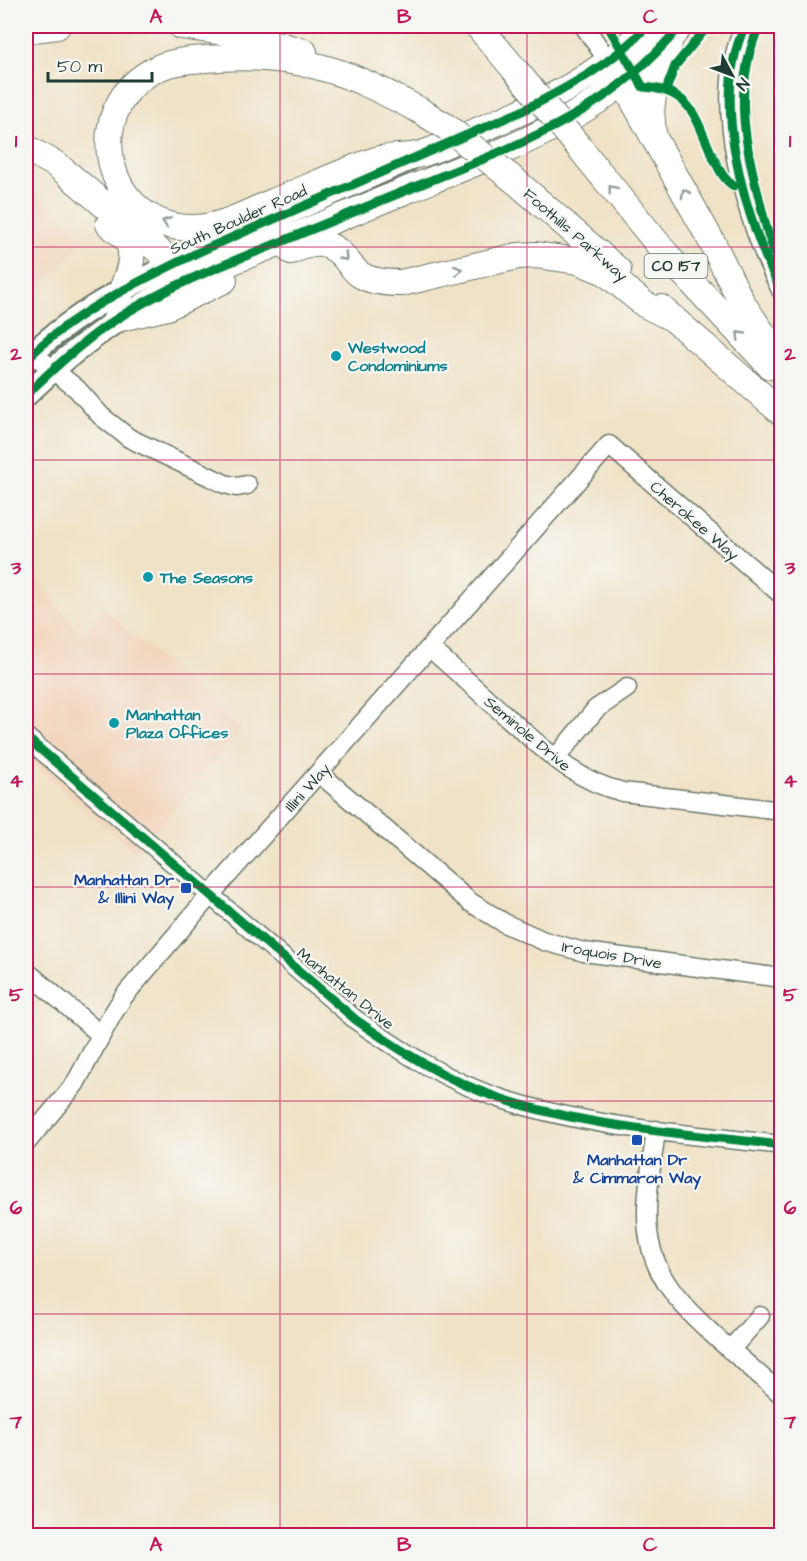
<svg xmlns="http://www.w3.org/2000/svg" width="807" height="1561" viewBox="0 0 807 1561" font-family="'Architects Daughter',sans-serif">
	<rect width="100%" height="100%" fill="#f6f6f2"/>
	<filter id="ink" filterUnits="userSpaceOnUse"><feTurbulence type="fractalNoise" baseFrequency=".0167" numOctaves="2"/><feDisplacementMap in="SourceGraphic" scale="12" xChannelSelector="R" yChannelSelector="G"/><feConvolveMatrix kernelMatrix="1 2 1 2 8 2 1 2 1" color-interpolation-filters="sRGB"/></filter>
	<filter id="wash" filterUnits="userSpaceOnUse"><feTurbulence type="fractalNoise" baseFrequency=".008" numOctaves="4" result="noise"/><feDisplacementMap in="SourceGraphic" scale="24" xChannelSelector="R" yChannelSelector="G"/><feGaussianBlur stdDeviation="1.35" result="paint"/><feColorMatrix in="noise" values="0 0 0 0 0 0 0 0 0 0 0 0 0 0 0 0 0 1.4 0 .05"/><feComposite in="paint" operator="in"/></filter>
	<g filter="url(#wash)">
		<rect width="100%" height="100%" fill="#efe2c6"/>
		<path fill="#f2d5bd" d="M26,185L69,223L84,240L26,305Z
			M26,564L81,636L104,609L241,730L136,853L26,757Z"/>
	</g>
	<g filter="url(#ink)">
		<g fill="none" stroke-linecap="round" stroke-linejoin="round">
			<g stroke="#687767" stroke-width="21">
				<path id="minor" d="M584,26L615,71
					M745,26C709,100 746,223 782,292
					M26,348L77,389L101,416L129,438L225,484L237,487L247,485
					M430,648C456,671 482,694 507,717C544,749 573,780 623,792L782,811
					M26,737L356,1020C401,1051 447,1081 499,1098C590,1128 688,1134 782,1145
					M555,759L596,709L627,688
					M319,773L470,902L506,924L544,941L584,952L782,978
					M26,971L101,1035
					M656,1130C653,1157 647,1185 647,1212C646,1272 678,1302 719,1340C740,1358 761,1376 782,1395
					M26,1143L75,1084L112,1015L124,996L211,894L609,445L782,595
					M730,1350L760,1316"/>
			</g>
			<g stroke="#687767" stroke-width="26">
				<path id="major" d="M26,360C84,301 170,265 245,232C299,208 354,184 408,160
					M26,395C79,343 129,309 196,276"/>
			</g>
			<g stroke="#687767" stroke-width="28">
				<path id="highway" d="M181,26L244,35L304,52
					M478,26L516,71
					M26,30L57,26
					M623,82L713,244L742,303L782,362
					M419,110C390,95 359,78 327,69C290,58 246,55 207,59C191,60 173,61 158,68C77,106 103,227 192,228C221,228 247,213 273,202C307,188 341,172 376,160C391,156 406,158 421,154C436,150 452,141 467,135C531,109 601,78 647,26
					M653,133L651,111L654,88L669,43
					M579,147L671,260L770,366
					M26,148L55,164L69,175L174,264L196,276C266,248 337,219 407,190C510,149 608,115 680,26
					M514,180L618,270
					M109,224C115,229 122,234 127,240C137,255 127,278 121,292
					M291,251C310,242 328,239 343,256C348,262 353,269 359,274C371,282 387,283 401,283L518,256L536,255L578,261L605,272L644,304L674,319
					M661,308L782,413
					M116,319L167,307L224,280"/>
			</g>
			<use href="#minor" stroke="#fff" stroke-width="18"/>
			<use href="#major" stroke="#fff" stroke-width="22"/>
			<use href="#highway" stroke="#fff" stroke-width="26"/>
			<g stroke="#687767" stroke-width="28" stroke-linecap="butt">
				<path id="highway-bridge" d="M516,71L579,147
					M419,110L448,128L514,180"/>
			</g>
			<use href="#highway-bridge" stroke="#fff" stroke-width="26"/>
			<g stroke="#f6f6f2" stroke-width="13">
				<path id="cycleway" d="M608,26L643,87C695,90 695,121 715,161C720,171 724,180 734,186
					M745,26C709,100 746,223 782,292
					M759,26C734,85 743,138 759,198C765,223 770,246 782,269
					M666,90L675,66L708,26
					M26,360C74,311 140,281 201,251L522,111C567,88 613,64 647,26
					M26,395C54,368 82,342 115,320C162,289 215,268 266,248C322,225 378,202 434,179C529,141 614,108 680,26
					M26,737L356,1020C401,1051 447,1081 499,1098C590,1128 688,1134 782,1145"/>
			</g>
			<use href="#cycleway" stroke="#00873e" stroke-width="9"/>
		</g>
		<defs><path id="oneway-chevron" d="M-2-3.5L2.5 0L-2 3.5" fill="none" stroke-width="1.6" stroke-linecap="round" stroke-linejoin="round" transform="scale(1.5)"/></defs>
		<g stroke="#8f9e9a">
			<use href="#oneway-chevron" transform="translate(612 189) rotate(-128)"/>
			<use href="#oneway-chevron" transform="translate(685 193) rotate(-119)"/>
			<use href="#oneway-chevron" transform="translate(166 222) rotate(-160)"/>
			<use href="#oneway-chevron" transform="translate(344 257) rotate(46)"/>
			<use href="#oneway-chevron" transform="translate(458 270) rotate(-13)"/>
			<use href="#oneway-chevron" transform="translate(740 335) rotate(-134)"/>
		</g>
	</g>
	<path fill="none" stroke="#c2185b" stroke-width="1.5" stroke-opacity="0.55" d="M280,26V1536M527,26V1536M26,247H782M26,460H782M26,674H782M26,887H782M26,1101H782M26,1314H782"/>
	<g fill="#0f9aa8" stroke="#f6f6f2" stroke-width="2">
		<circle cx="336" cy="356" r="6"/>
		<circle cx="148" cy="577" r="6"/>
		<circle cx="114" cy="723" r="6"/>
	</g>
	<g fill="#1a4fb4" stroke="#f6f6f2" stroke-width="2">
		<rect x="180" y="882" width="12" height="12" rx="3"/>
		<rect x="631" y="1134" width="12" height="12" rx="3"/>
	</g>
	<g text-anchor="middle" stroke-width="4.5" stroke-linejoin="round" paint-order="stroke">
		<rect fill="#f6f6f2" stroke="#60746d" stroke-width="1.5" x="644.5" y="254" width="63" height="24" rx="4.5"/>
		<g font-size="15" font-weight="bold" fill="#1f3d34">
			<text x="676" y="271">CO 157</text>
		</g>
		<g font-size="16" fill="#1f3d34" stroke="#f6f6f2">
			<text transform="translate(238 219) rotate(-24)" y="6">South Boulder Road</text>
			<text transform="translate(576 234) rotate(41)" y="6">Foothills Parkway</text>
			<text transform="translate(695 520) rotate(41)" y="6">Cherokee Way</text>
			<text transform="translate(528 733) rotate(40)" y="6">Seminole Drive</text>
			<text transform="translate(307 787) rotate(-48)" y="6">Illini Way</text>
			<text transform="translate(612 954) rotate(10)" y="6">Iroquois Drive</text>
			<text transform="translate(346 988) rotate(39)" y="6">Manhattan Drive</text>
		</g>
		<g font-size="16" font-weight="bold" fill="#0d838f" stroke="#f6f6f2" text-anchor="start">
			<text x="348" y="353">Westwood<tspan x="348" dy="18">Condominiums</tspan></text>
			<text x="160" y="583">The Seasons</text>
			<text x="126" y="720">Manhattan<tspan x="126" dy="18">Plaza Offices</tspan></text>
		</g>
		<g font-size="16" font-weight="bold" fill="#164399" stroke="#f6f6f2" text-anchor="end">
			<text x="174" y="885">Manhattan Dr<tspan x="174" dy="18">&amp; Illini Way</tspan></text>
			<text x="637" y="1165" text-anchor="middle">Manhattan Dr<tspan x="637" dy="18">&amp; Cimmaron Way</tspan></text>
		</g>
	</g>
	<rect width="807" height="1561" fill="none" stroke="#f6f6f2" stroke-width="66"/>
	<g transform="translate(732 75) rotate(131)" stroke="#f6f6f2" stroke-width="4.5" paint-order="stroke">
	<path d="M0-4.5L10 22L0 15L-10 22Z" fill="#1f3d34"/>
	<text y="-9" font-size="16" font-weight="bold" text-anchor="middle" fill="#1f3d34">N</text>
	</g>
	<path d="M48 72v9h104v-9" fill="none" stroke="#1f3d34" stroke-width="3"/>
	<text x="57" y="72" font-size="18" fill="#1f3d34" stroke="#f6f6f2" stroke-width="4.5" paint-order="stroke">50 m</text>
	<rect x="33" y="33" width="741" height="1495" fill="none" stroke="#c2185b" stroke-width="2"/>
	<g font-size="20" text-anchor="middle" font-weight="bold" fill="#c2185b">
		<text x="156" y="23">A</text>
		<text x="404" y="23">B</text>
		<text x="650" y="23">C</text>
		<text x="16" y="147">1</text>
		<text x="790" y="147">1</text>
		<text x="16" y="360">2</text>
		<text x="790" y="360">2</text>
		<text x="16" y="574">3</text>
		<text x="790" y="574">3</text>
		<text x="16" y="787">4</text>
		<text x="790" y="787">4</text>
		<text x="16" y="1001">5</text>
		<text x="790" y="1001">5</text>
		<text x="16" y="1214">6</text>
		<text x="790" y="1214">6</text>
		<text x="16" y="1428">7</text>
		<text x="790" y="1428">7</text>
		<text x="156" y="1551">A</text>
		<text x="404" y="1551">B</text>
		<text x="650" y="1551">C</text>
	</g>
</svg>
